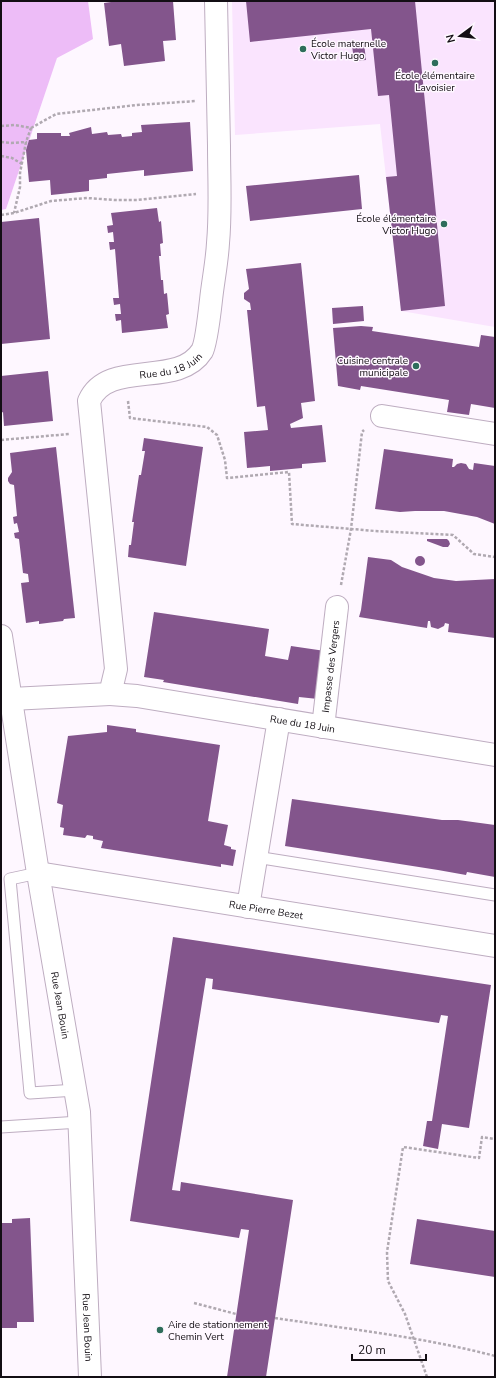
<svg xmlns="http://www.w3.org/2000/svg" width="496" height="1378" viewBox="0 0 496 1378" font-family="'Nunito Sans',sans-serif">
	<rect width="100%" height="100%" fill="#fef7ff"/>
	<path fill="#fae4fe" d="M232,1H495V327L401,311L380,124L235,135Z"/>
	<path fill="#edbcf7" d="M1,1H88L93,39L57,58L6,209L1,210Z"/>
	<path fill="#83558c" d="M118,1H173L176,40L163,41L165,61L124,66L121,44L109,46L104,3Z
		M246,1H415L445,306L401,311L386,177L397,176L389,95L378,96L371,29L250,42Z
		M364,43L366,60L354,61L352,45Z
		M190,122L193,171L144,176V170L107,174V178L89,180V191L51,195L50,180L29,182L26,150L29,140L37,139V133H61V136H70L69,133L91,127L92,134L107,132L108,135L121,134L122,137L132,136V133L142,132L141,125Z
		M359,175L362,209L250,221L246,186Z
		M157,208L159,222L161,221L163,243L160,244L161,256H159L161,280H163L164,294L167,293L169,314L166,315L168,328L122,333L121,320L116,321L115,314H121L120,304L114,305L113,298H119L115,249L110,250L109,242H114L113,232L108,233L107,226L113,225L111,213Z
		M39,218L50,339L1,344V222Z
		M301,263L315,401L301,403L303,418L290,424L291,428L322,425L326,462L302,464V468L270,471V466L247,468L244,432L268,430L265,406L257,407L247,310H251L250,303L244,299V293L249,289L246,269Z
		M363,306L364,321L333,324L332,308Z
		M361,326L373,327L372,331L479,347L481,335L495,337V408L471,404L469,415L447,412L449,400L361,386L360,390L338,386L333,328Z
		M48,371L53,421L4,426L3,412L1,413V406H2L1,376Z
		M144,438L203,447L186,566L128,557L129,545H131L134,522H132L139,475H141L145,451H142Z
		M56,447L75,618L64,619L63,621L39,624V621L26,623L21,583L29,582L28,574L23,573L19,539L15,538L14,533L19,532L17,523L14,524L13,517L17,516L14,485L10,484L8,481V478L12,472L10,453Z
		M384,449L453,459L452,467H454L457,464L461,463L466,464L469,469L473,470L474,463L495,466V524L477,517L444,511H415L400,512L375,509Z
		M427,539H447L449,541L450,544L448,547H443L427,541Z
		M415 561a5 5 0 1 1 10 0a5 5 0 1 1-10 0Z
		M368,557L391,560L402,567L434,578L456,581L495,579V638L448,632L449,624L445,623L444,626L438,629L431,627L430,621H428L427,628L359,617L361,610Z
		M154,612L269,629L265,656L288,660L291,646L325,651L318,699L299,697L298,704L163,682L164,680L144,677Z
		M107,725L136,729V732L220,745L208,821L228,825L224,845L231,847V849L236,850L233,866L221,864V867L101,848L103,841L93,839V836L87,835L85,838L63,835L64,828L60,827L63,805L57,803L68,736L107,732Z
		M292,799L442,820H458L495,825V877L467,872L466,875L438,870L285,846Z
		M173,937L491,985L469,1128L442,1124L438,1149L423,1146L427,1121H432L448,1016L441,1015L439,1023L212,989L213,979L206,978L172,1190L180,1191L181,1182L293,1200L266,1377H227L249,1230L241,1229L239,1238L130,1221Z
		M30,1218L34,1322H17V1328H1V1223H12V1219Z
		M417,1219L495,1231V1277L410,1264Z"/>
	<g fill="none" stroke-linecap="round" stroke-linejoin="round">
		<g stroke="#beadc1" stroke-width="13">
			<path id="service" d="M256,857L495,895
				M38,873L10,879L30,1093L76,1090
				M1,1127L80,1122"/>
		</g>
		<g stroke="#beadc1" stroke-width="24">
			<g id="minor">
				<path d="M382,416L495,434"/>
				<path id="s1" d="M1,636L38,873L79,1112L90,1377"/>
				<path id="s2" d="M110,694L137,696L495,755"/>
				<path id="s3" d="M11,699L110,694L116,669L89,401C108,358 178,389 202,351C206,344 210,309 211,300C213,281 217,262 218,243C221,211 219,178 219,146C218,98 217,49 216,1"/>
				<path id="s4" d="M323,727L337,607"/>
				<path id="s5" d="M38,873L495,946"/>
				<path d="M248,907L279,719"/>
			</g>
		</g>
		<path stroke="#b0a9b1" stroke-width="2.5" stroke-dasharray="3 2" stroke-linecap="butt" d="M1,126L15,125L31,128L26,142
			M31,128L56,114L137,105L196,101
			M1,142L11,143L26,142L20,173V187L14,213
			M1,156L12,158L22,164
			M1,215L14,213L51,201L87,198L114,200H137L196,194
			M128,401L130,418L207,427L217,435L225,460L227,478L289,472L292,524L375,531L453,535L474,554L495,557
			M1,440L69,434
			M341,585L351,529L362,432L364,430
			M194,1303L236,1314
			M275,1318C348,1329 423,1337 495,1356
			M427,1377L405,1314L388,1281L387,1252L403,1147L479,1158L482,1137L495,1139"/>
		<use href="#service" stroke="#fff" stroke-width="11"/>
		<use href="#minor" stroke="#fff" stroke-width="22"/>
	</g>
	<g fill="#2e6d5b" stroke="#fef7ff" stroke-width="1.5">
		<circle cx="303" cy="49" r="4"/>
		<circle cx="435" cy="63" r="4"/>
		<circle cx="444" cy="224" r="4"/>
		<circle cx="416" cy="366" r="4"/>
		<circle cx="160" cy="1330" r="4"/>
	</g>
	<g text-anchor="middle" stroke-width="3" stroke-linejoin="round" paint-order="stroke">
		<g font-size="10" fill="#130e14" stroke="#fef7ff" text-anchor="start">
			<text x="311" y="47">École maternelle<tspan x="311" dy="12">Victor Hugo</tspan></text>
			<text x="435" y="79" text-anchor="middle">École élémentaire<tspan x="435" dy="12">Lavoisier</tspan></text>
			<text x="436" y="222" text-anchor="end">École élémentaire<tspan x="436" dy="12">Victor Hugo</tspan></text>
			<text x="408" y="364" text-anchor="end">Cuisine centrale<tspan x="408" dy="12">municipale</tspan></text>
			<text x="168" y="1328">Aire de stationnement<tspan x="168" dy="12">Chemin Vert</tspan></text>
		</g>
		<g font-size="10" fill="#130e14" stroke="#fef7ff">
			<text dy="4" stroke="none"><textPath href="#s3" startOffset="487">Rue du 18 Juin</textPath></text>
			<text dy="4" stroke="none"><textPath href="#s4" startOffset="61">Impasse des Vergers</textPath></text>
			<text dy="4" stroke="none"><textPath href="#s2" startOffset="195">Rue du 18 Juin</textPath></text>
			<text dy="4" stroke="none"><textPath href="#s5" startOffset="231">Rue Pierre Bezet</textPath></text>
			<text dy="4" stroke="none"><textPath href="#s1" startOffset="374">Rue Jean Bouin</textPath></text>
			<text dy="4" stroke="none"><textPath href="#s1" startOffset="698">Rue Jean Bouin</textPath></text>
		</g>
	</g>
	<rect width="496" height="1378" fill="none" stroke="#130e14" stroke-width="4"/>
	<g transform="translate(460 36) rotate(255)" stroke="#fef7ff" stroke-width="3" paint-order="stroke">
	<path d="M0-3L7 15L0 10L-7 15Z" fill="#130e14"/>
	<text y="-6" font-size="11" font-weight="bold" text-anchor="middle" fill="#130e14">N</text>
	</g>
	<path d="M352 1354v6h74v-6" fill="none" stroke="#130e14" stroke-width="2"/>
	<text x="358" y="1354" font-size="12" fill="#130e14" stroke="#fef7ff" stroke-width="3" paint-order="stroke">20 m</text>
</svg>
